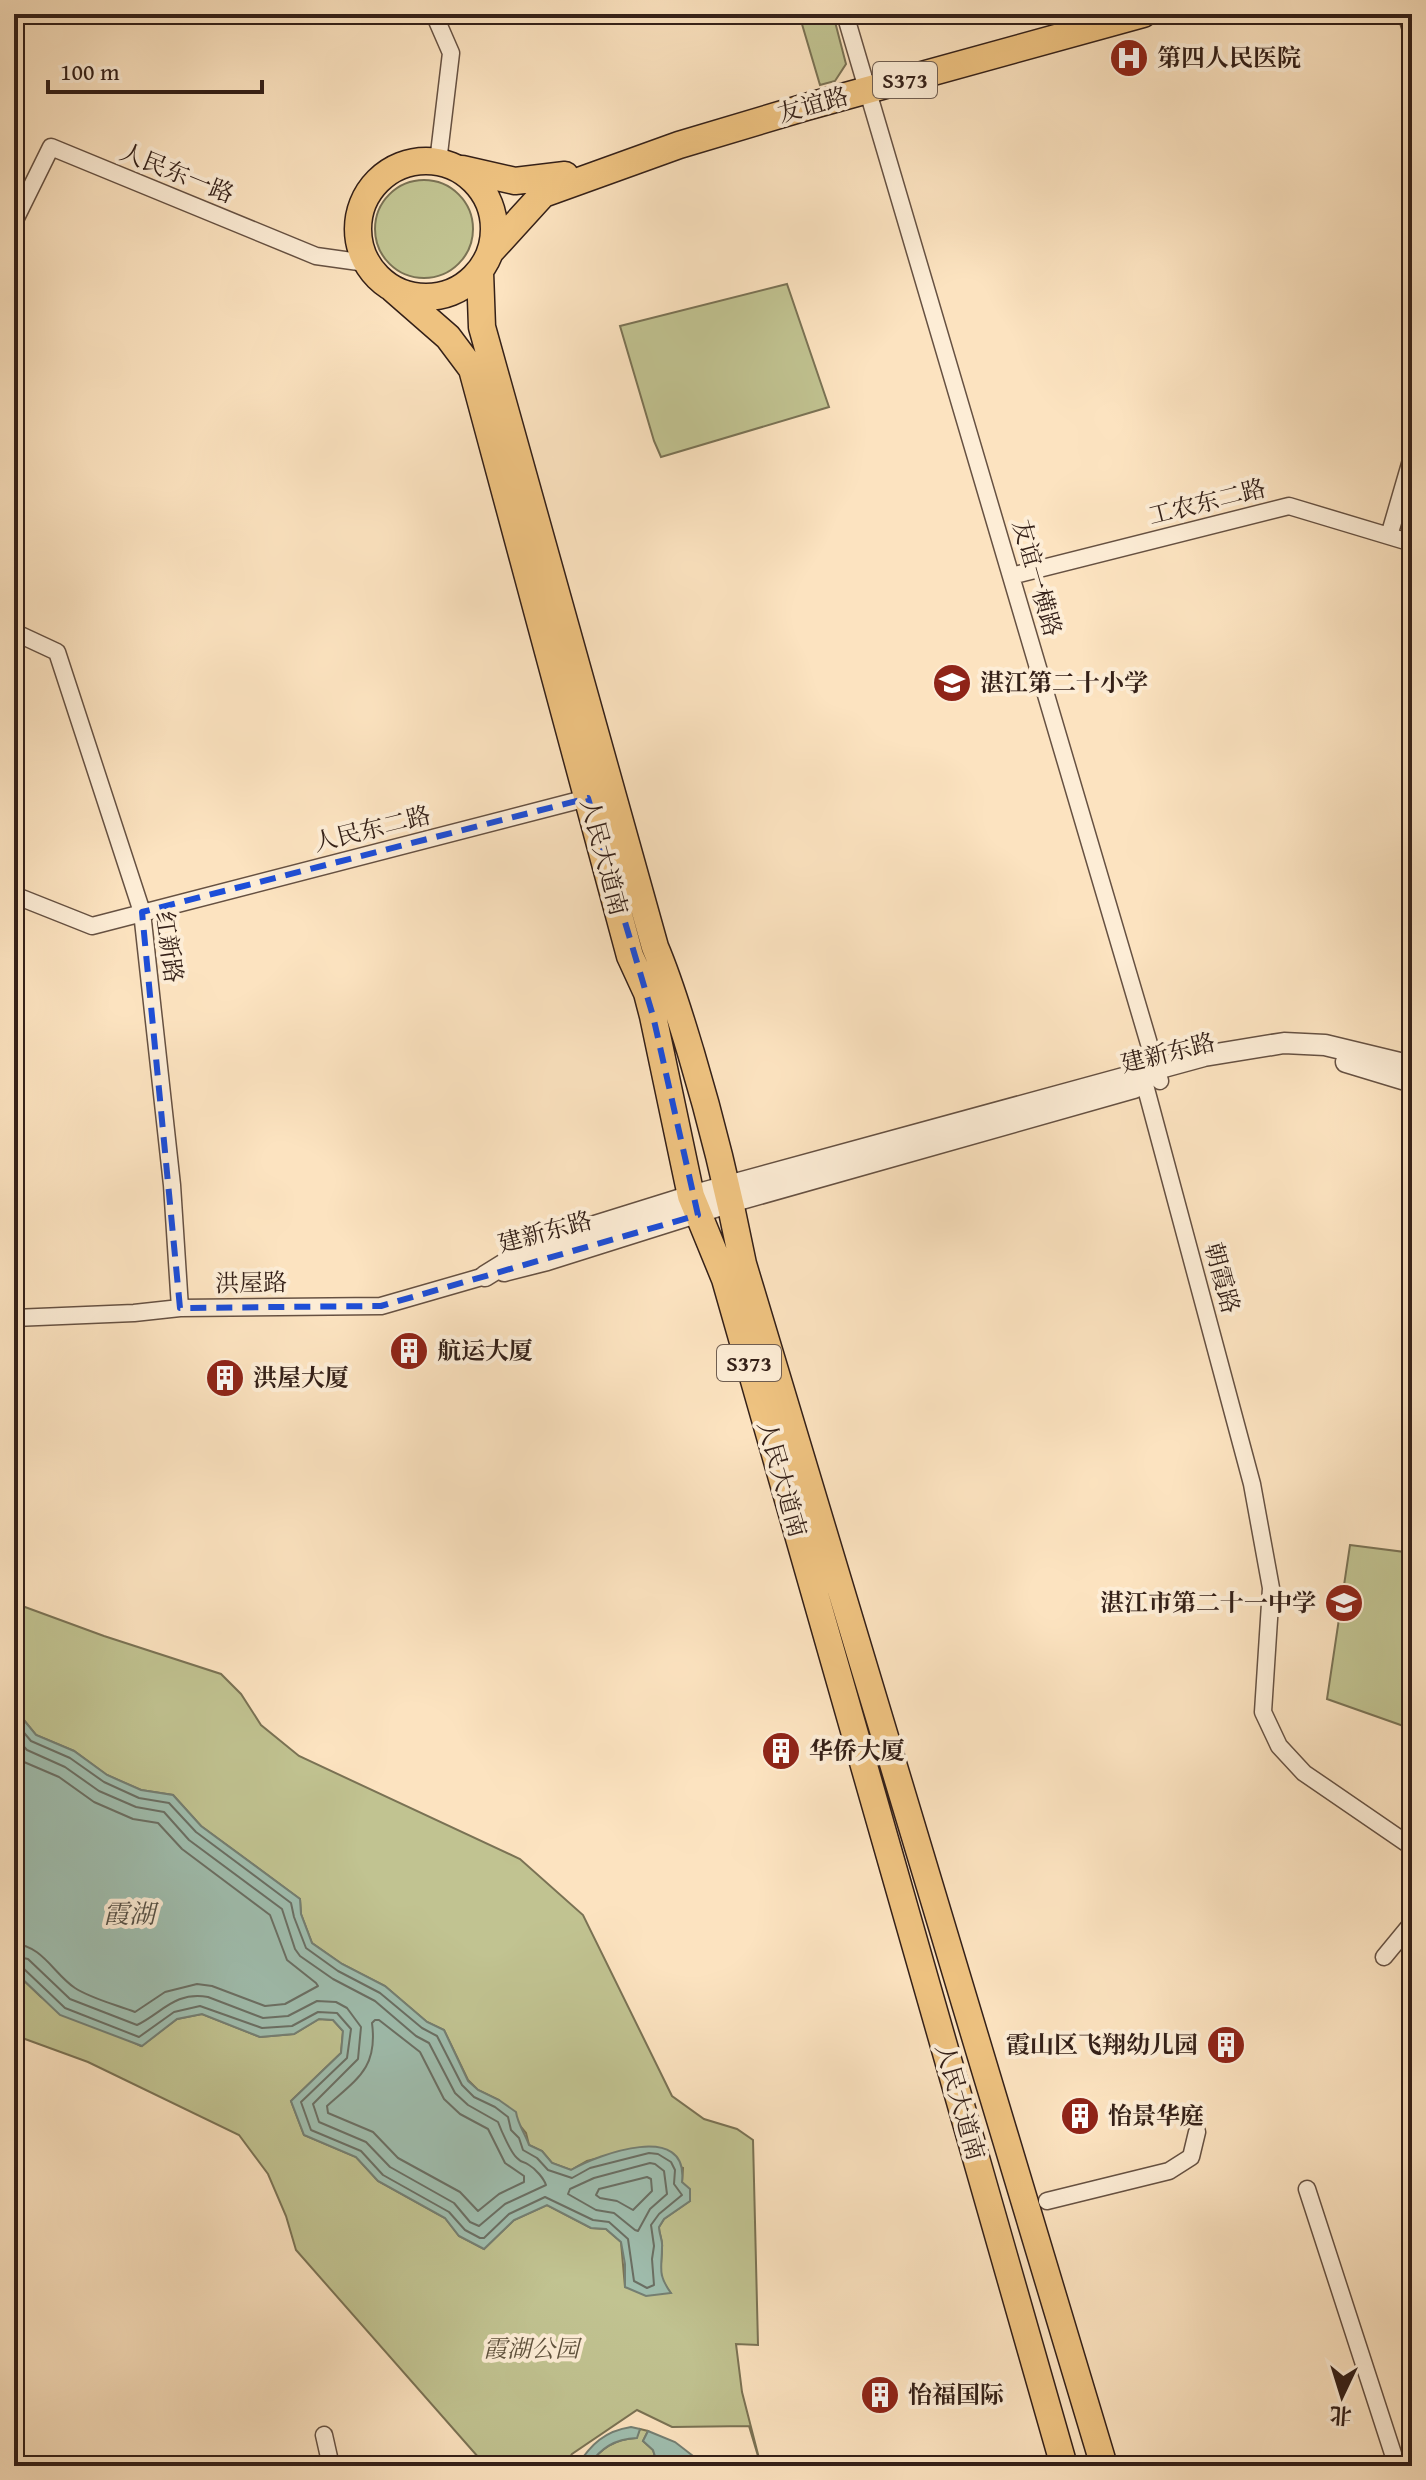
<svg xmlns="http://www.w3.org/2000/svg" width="1426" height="2480" viewBox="0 0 1426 2480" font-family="'Gentium Book Plus','Noto Serif SC',serif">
	<rect width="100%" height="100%" fill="#fce3c0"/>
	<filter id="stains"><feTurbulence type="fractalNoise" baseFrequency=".0025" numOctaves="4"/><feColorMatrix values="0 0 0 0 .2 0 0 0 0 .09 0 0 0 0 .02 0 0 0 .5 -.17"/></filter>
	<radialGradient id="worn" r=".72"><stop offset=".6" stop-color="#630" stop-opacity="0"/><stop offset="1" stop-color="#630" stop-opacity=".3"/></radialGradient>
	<path fill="#c1c391" stroke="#7a7254" stroke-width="2" d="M799,14H833L846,64L835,81L820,85Z
		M375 229a49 49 0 1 1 98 0a49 49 0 1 1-98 0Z
		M787,284L829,407L661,457L654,441L620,326Z
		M1350,1545L1412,1553V1729L1327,1699Z
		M14,1603L104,1636L221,1674L241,1694L261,1725L299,1756L520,1859L583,1915L672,2096L704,2119L737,2129L753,2140L758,2345L736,2344L742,2392L761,2466L749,2426L672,2427L637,2410L572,2454L564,2466H486L296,2250L286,2216L268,2174L239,2135L88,2062L14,2035V1971L41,1997L141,2046L177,2019L202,2014L260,2037L294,2034L319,2019L333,2020L343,2031L341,2053L291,2101L304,2135L356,2157L378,2181L445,2218L459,2236L484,2249L514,2220L547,2205L591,2228L606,2229L621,2242L625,2287L670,2292C656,2274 662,2268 662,2247C663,2241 659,2234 659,2227L664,2219L690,2201L682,2182L683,2168L631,2150L587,2161L571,2170L552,2163L542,2151L529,2145L526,2133L499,2100L478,2090L468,2080L444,2030L427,2022L385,1986L342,1964L312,1943L301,1914L300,1899L201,1826L173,1795L141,1790L107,1775L74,1751L36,1735L14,1708Z
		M640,2429L648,2431L643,2441L653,2450L658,2466H588C601,2448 615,2439 636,2438Z"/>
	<path fill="#9fbeaf" stroke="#747f73" stroke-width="2" d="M14,1708L36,1735L74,1751L107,1775L141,1790L173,1795L201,1826L300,1899L301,1914L312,1943L342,1964L385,1986L427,2022L444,2030L468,2081L478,2090L499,2100L516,2112C518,2125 525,2133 529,2145L542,2151L552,2163L571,2170C599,2154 689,2121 682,2182L690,2189V2201L664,2219L659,2227C659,2234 663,2241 662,2247C662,2268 657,2274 671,2293L646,2296L625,2287V2264L621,2242L606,2229L591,2228L547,2205L514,2220L484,2249L459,2236L445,2218L378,2181L356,2157L304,2135L291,2101L341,2053L343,2031L333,2020L319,2019L294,2034L260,2037L202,2014L177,2019L142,2046L60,2015L14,1971Z
		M631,2427L640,2429L637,2438C614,2439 601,2448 588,2466H577C591,2444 605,2431 631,2427Z
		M648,2431L675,2442L706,2466H658L653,2450L643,2441Z"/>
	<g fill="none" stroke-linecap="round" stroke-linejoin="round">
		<path stroke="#6a6f64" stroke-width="2" d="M14,1721L31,1741L70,1758L104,1782L139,1798L169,1803L196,1832L291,1903L294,1917L306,1948L338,1971L380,1993L422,2028L437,2036L462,2085L474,2097L495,2107L508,2117L511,2130L519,2138L523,2150L537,2158L548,2170L572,2178L590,2168L649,2153L658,2154L671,2162L675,2170L674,2184L682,2195L659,2214L651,2225L654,2246L652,2259L654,2285L647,2288L634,2281L628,2239L609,2222L593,2220L545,2197L509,2214L484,2238H480L465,2230L449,2212L383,2175L361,2151L311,2130L301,2102L347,2058L351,2029L337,2013L318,2012L292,2026L262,2028L200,2006L174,2012L139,2037L65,2008L23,1968L14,1966
			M14,1736L27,1750L65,1767L99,1791L136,1807L164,1812L189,1840L282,1909L295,1949L300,1956L333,1979L375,2001L416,2036L429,2043L455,2093L468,2105L498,2122C501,2130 511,2153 517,2158C523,2164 522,2160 529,2165C536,2169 544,2179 546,2185L505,2204L479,2226L470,2222L454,2203L390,2167L366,2142L319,2122L313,2104L358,2059L361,2027L347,2008L336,2002L317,2001L288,2016L263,2018L208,1997C175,1991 162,2013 137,2025L70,1999L28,1959L14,1956
			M14,1755L24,1762L59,1777L94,1802L133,1819L158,1823L182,1849L270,1915L287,1960L316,1983L318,1986L285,2004L265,2006L212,1986L197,1984L165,1992L135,2012C117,2005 92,1999 75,1988C54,1974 42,1945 14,1944
			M375,2020H379L420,2052L444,2099L460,2114L488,2129L505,2163L524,2176V2182L499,2194L478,2211L460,2192L398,2158L373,2132L328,2113L327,2106C357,2079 378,2068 372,2023Z
			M650,2163L655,2164L664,2171L667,2194L650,2209L638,2231L635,2230L614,2213L596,2210L568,2194L570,2189L594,2178Z
			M647,2177L651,2179L652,2191L633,2210L617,2201L600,2198L596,2195L599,2189Z"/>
		<g stroke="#665142" stroke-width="19">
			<path id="minor" d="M434,14L451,53L438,162
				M845,14L1160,1081
				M1406,14L1412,33
				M14,222L51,147L316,256L366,263
				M1389,536L1412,457
				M1011,576L1289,506L1412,543
				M14,632L57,652L142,912L172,1185L180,1308
				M14,895L92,926L595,796
				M1145,1085L1252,1484L1271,1588L1263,1712L1279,1746L1304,1773L1412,1847
				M14,1318L134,1313L180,1308L381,1306L485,1276
				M1384,1957L1412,1923
				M1307,2189L1397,2466
				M1047,2201L1169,2171L1191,2157L1197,2132
				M324,2435L331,2466"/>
		</g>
		<g stroke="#665142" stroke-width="23">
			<path id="tertiary" d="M1346,1062L1412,1082
				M504,1271L547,1260L731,1202L1134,1088
				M485,1276L537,1244L691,1196L1204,1056L1284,1043L1325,1045L1412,1066"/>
		</g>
		<g stroke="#342018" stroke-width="29">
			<path id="primary" d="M358 229a68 68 0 1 1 136 0a68 68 0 1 1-136 0Z
				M462,169L515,181L565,175
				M491,251L543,194L679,145L806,107L1143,14
				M480,272L482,327L655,947C670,982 680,1017 691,1053C712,1123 729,1193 743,1264L1104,2466
				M393,289L448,337L472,369L630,956L647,993L653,1016L691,1196L725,1279L1064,2466"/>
		</g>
		<use href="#minor" stroke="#fdedd6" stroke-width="16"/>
		<use href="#tertiary" stroke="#fdedd6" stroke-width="20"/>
		<use href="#primary" stroke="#eec280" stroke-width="26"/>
	</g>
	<path fill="none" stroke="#1d4ed8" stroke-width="6" stroke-dasharray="16 10" stroke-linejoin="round" d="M588,798L653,1016L698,1215L381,1306L180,1308L142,912Z"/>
	<defs>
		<g id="hospital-disc" transform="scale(2)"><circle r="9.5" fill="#8f2418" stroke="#fdedd6"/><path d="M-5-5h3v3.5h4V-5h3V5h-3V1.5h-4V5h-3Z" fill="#fff"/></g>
		<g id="school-disc" transform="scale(2)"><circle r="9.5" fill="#8f2418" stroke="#fdedd6"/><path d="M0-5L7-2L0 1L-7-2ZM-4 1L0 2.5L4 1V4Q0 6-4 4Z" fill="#fff"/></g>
		<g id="building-disc" transform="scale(2)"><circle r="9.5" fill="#8f2418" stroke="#fdedd6"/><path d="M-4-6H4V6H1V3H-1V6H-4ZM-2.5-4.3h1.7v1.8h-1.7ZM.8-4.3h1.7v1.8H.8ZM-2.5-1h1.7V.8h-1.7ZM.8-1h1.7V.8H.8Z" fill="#fff"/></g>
	</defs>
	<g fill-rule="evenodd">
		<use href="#hospital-disc" x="1129" y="58"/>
		<use href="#school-disc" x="952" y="683"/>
		<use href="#building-disc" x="409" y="1351"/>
		<use href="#building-disc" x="225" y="1378"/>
		<use href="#school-disc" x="1344" y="1603"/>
		<use href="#building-disc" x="781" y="1751"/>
		<use href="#building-disc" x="1226" y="2045"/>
		<use href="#building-disc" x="1080" y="2116"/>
		<use href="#building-disc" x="880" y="2395"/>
	</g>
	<g text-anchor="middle" stroke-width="8" stroke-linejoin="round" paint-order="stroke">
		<g fill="#fdedd6" stroke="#705e51" stroke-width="2">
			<rect x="873" y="62" width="64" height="36" rx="6"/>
			<rect x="717" y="1345" width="64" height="36" rx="6"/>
		</g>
		<g font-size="22" font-weight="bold" fill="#342018">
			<text x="905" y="88">S373</text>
			<text x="749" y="1371">S373</text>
		</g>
		<g font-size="24" font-weight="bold" fill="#342018" stroke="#fdedd6" text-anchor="start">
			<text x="1157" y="66">第四人民医院</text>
			<text x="980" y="691">湛江第二十小学</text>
			<text x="437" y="1359">航运大厦</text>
			<text x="253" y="1386">洪屋大厦</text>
			<text x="1316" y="1611" text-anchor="end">湛江市第二十一中学</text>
			<text x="809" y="1759">华侨大厦</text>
			<text x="1198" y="2053" text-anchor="end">霞山区飞翔幼儿园</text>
			<text x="1108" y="2124">怡景华庭</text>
			<text x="908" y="2403">怡福国际</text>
		</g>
		<g font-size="24" fill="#342018" stroke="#fdedd6">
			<text transform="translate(813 105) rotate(-16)" y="8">友谊路</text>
			<text transform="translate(177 173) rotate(22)" y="8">人民东一路</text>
			<text transform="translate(1207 502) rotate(-14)" y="8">工农东二路</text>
			<text transform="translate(1037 578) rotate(74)" y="8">友谊一横路</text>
			<text transform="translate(372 829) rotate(-14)" y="8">人民东二路</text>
			<text transform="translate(604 857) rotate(75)" y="8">人民大道南</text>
			<text transform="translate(169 947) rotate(82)" y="8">红新路</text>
			<text transform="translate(1168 1053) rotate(-14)" y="8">建新东路</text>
			<text transform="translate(545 1232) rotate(-15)" y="8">建新东路</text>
			<text transform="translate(1222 1278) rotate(75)" y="8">朝霞路</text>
			<text transform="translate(251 1283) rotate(-1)" y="8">洪屋路</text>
			<text transform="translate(782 1479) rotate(74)" y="8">人民大道南</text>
			<text transform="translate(960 2102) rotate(74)" y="8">人民大道南</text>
		</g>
		<g font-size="24" font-style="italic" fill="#5e513c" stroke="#fdedd6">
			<text x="531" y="2357">霞湖公园</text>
		</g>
		<g font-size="26" font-style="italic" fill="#544f45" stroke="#fdedd6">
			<text x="129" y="1923">霞湖</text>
		</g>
	</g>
	<rect width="1426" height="2480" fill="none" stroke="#fce3c0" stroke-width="48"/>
	<rect x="16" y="16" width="1394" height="2448" fill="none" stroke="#342018" stroke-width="4"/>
	<rect x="24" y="24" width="1378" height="2432" fill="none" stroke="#342018" stroke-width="2"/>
	<g transform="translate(1342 2396) rotate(184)" stroke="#fdedd6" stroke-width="6" paint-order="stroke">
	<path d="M0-6L14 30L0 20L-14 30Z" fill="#342018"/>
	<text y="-12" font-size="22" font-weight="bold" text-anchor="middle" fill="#342018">北</text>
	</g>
	<path d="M48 80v12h214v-12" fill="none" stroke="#342018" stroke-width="4"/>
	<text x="60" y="80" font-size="24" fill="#342018" stroke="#fdedd6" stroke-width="6" paint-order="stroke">100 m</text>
	<rect width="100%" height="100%" filter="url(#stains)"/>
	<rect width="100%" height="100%" fill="url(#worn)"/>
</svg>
